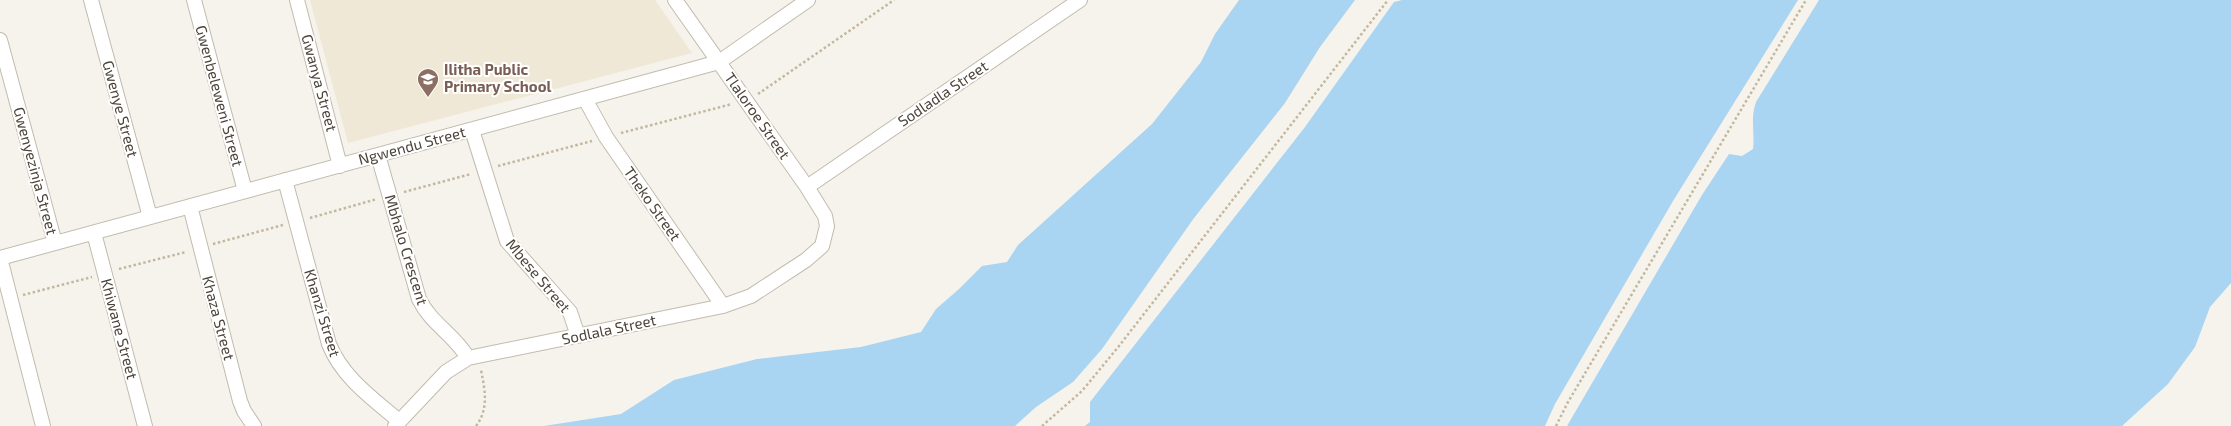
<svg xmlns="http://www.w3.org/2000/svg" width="2231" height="426" viewBox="0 0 2231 426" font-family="'Exo 2',sans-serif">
	<rect width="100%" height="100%" fill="#f6f3ec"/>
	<path fill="#efe8d6" d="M310,0H655L692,53L348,143Z"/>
	<path fill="#a9d4f2" d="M1239,0H1355L1320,47L1285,103L1194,218L1102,349L1073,382L1036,407L1015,426H544L621,414L674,380L757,359L861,347L921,332L936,309L959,289L982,266L1007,262L1018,245L1152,124L1201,62L1215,34Z
		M1402,0H1798L1673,201L1555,404L1545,426H1085L1090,422V402L1305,127L1394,2Z
		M1819,0H2231V283L2210,307L2195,347L2168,384L2122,426H1567L1702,195L1729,154L1742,156L1753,149C1755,131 1750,120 1756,102Z"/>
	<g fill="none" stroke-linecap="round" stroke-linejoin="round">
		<g stroke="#c2bbae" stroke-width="16">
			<path id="street" d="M91,0L150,217
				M194,0L245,191
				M297,0L340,166
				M0,40L55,243
				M585,99L606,137L723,306
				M472,130L507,241L570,312L578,336
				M378,155L419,299C431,324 455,335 468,358
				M285,180L329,344C342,377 372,398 399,421
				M807,187L1080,0
				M190,206L240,401L244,411L254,426
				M94,233L145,426
				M0,258L719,62L808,0
				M0,258L43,426
				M395,426L446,372L468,358L723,306L751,296L806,260L822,246L827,226L825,216L807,187L675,0"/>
		</g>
		<path stroke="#c4b79f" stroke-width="2.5" stroke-dasharray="2.5 2.5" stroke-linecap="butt" d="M758,94L894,0
			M621,133L732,104
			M498,166L592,141
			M404,192L471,174
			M310,218L377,199
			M213,244L283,225
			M119,269L186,252
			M23,295L92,277
			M476,426C489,409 485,390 481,370
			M1042,426L1082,391L1119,346L1388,0
			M1556,426L1568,402L1806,0"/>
		<use href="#street" stroke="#fff" stroke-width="14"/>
	</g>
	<defs>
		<g id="school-pin" transform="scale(1.125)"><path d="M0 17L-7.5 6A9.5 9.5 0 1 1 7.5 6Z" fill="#8d6e63" stroke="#fff"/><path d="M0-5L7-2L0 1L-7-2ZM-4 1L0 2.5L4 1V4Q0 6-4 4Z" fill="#fff"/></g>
	</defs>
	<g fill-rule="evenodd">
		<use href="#school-pin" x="428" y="79"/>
	</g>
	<g text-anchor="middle" stroke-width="4" stroke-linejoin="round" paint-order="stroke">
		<g font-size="15" font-weight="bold" fill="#785e54" stroke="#fff" text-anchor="start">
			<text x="444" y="75">Ilitha Public<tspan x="444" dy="17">Primary School</tspan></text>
		</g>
		<g font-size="15" fill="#4b4439" stroke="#fff">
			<text transform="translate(319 83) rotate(75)" y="5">Gwanya Street</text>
			<text transform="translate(943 94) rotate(-34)" y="5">Sodladla Street</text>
			<text transform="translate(219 96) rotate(75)" y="5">Gwenbeleweni Street</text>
			<text transform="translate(120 109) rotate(75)" y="5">Gwenye Street</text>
			<text transform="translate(757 116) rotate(55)" y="5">Tlaloroe Street</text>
			<text transform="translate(412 146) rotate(-15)" y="5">Ngwendu Street</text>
			<text transform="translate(35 171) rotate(75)" y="5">Gwenyezinja Street</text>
			<text transform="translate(652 204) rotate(55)" y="5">Theko Street</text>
			<text transform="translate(406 250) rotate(73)" y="5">Mbhalo Crescent</text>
			<text transform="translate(538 276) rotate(50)" y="5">Mbese Street</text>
			<text transform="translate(322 313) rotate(73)" y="5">Khanzi Street</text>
			<text transform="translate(218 318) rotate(75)" y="5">Khaza Street</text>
			<text transform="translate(119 329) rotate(75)" y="5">Khiwane Street</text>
			<text transform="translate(609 330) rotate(-12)" y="5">Sodlala Street</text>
		</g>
	</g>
</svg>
